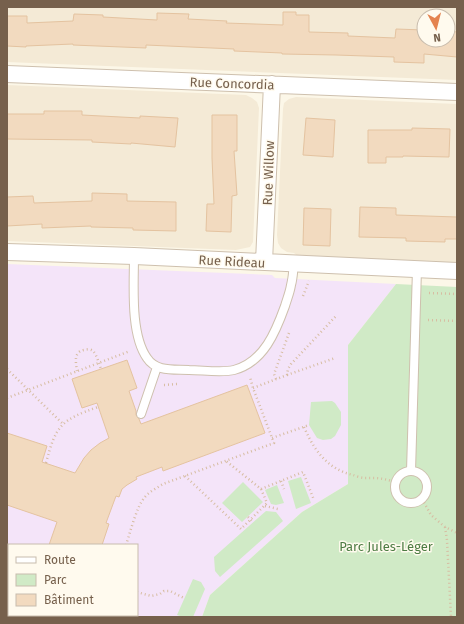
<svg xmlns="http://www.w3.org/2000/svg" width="464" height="624" viewBox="0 0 464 624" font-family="'Fira Sans',sans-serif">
	<rect width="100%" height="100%" fill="#fcf7e8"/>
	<path fill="#f4ead6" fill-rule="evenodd" d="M7,7H457V80L7,62ZM424,16H448V40H424Z
		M7,85L246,95L252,98L257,102L259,108L253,242L250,247L236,250L7,241Z
		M296,97L457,104V263L301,259L294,253L287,252L281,248L278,243L277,235L283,109L284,103L289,99Z"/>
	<path fill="#f4e4f9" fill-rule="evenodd" d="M7,264L272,275L275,278L396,284L348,345V484L302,512L210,595L202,617H7ZM9,545H137V615H9Z"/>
	<path fill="#d0eac6" d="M396,284L457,287V617H202L210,595L302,512L348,484V345Z
		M332,401L335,403L341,412V425L335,436L331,439L323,440L317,438L309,425L311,402Z
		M301,477L311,503L296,509L288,481Z
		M243,482L263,502L242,522L222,503Z
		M277,485L284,503L276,505L271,504L265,490Z
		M266,511L276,512L283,521L220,577L215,571L214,557Z
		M193,579L201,582L205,589L193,617H183L177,615Z"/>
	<path fill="#f2dabf" stroke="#e4c3a0" d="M283,12H296V15H309V32L348,33V36L395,38L396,29L424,30V40H448V31L457,32V57L424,54V63L394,62V57L336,55L282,54V53L234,51V49L146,45V48L73,45V44L26,46V47L7,46V16H27V23L73,21L74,14L103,15V17L157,20V13L189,14L188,19L227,21L226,23L283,25Z
		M44,111H82V115L140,118V116L178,118L175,147L131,143V144L92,142V140L7,139V114H44Z
		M212,115H237V151H234L237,195L232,196L231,232L206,231L207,204H214L212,158Z
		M306,118L335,120L333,157L303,155Z
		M412,128L450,129L449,157L403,156V157H386V163H368V130H412Z
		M92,193L127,194V201L176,202V231L133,230V228L91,227V226L42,228V224L7,226V197L33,196L34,203L92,201Z
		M360,207L396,208V215L457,217V239H445V242L406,241V238L359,237Z
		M304,208L331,209L330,246L303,245Z
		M127,360L137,388L129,391L136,411V415L139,419L141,424L247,385L265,433L163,471L162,467L136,477L137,479L127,485L122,489L119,497L116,496L106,523L109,524L102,545H49L57,522L7,505V433L47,446L42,462L75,473L84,458L91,450L100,443L109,438L97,403L82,408L72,379Z"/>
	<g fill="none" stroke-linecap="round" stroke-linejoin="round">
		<g stroke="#cec0ae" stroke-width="10">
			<path id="service" d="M134,256C134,285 130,334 147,358C156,372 174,369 189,370C202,370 222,373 234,370C264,362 276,331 285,306C287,299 290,292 291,285C293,278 293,271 294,264
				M141,414L157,367
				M395 487a16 16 0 1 1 32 0a16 16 0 1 1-32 0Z
				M411,471L417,269"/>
		</g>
		<g stroke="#cec0ae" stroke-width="18">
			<path id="minor" d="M7,74L457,92
				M7,252L134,256L457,271
				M264,262L272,84"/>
		</g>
		<path stroke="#d7bda2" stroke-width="2.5" stroke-dasharray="1 3" stroke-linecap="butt" d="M429,293L457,294
			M303,296L309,281
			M428,320L457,321
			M7,369L63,424
			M77,371C76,363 73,352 84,350C87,349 91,349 93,351C97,355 99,364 101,369
			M287,375L335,358
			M276,379L274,374L289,333
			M164,385L177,384
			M253,388L287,375L288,369L291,364L336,316
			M7,398L130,351
			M304,427C314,450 327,469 353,475C356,476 361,478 365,478C368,478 371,478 374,478C381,478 388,480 395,482
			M272,438L309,425
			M46,463C56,425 61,420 98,407
			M185,476L241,529L267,503L261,489L226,461
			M281,481L284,489
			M261,489L303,472L314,500
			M422,499L431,515L445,527L457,533
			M265,506L278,509
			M248,517L253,522
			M445,527L447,540L451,617
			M126,545C130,533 137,505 145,497C150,491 157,488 163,484L274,443L253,388L250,377
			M7,582L9,584
			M137,592L151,596L160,594L164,591H170L184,598
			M84,615L90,617"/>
		<use href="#service" stroke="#fff" stroke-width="8"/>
		<use href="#minor" stroke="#fff" stroke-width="16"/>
	</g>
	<g text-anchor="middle" stroke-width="3" stroke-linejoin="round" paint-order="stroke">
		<g font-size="13" fill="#76604c" stroke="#fffaee">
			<text transform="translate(232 83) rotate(2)" y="5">Rue Concordia</text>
			<text transform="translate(268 173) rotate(-88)" y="5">Rue Willow</text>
			<text transform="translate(232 261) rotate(3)" y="5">Rue Rideau</text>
		</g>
		<g font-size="13" fill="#4d7c43" stroke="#fffaee">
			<text x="386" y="551">Parc Jules-Léger</text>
		</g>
	</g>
	<rect width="464" height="624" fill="none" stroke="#76604c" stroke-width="16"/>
	<rect x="8" y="544" width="130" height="72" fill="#fffaee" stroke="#c8bcad"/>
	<rect x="16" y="557" width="20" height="6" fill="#ffffff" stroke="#c8bcad"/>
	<text x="44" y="564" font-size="12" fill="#76604c">Route</text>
	<rect x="16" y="574" width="20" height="12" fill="#d0eac6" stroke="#c8bcad"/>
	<text x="44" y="584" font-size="12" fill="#76604c">Parc</text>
	<rect x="16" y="594" width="20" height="12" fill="#f2dabf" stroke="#c8bcad"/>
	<text x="44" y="604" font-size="12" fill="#76604c">Bâtiment</text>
	<g transform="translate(436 28) rotate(173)"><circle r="19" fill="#fffaee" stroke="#c8bcad"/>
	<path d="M0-3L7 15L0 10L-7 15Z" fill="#e4834f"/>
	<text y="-6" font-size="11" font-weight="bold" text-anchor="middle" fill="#76604c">N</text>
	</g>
</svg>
